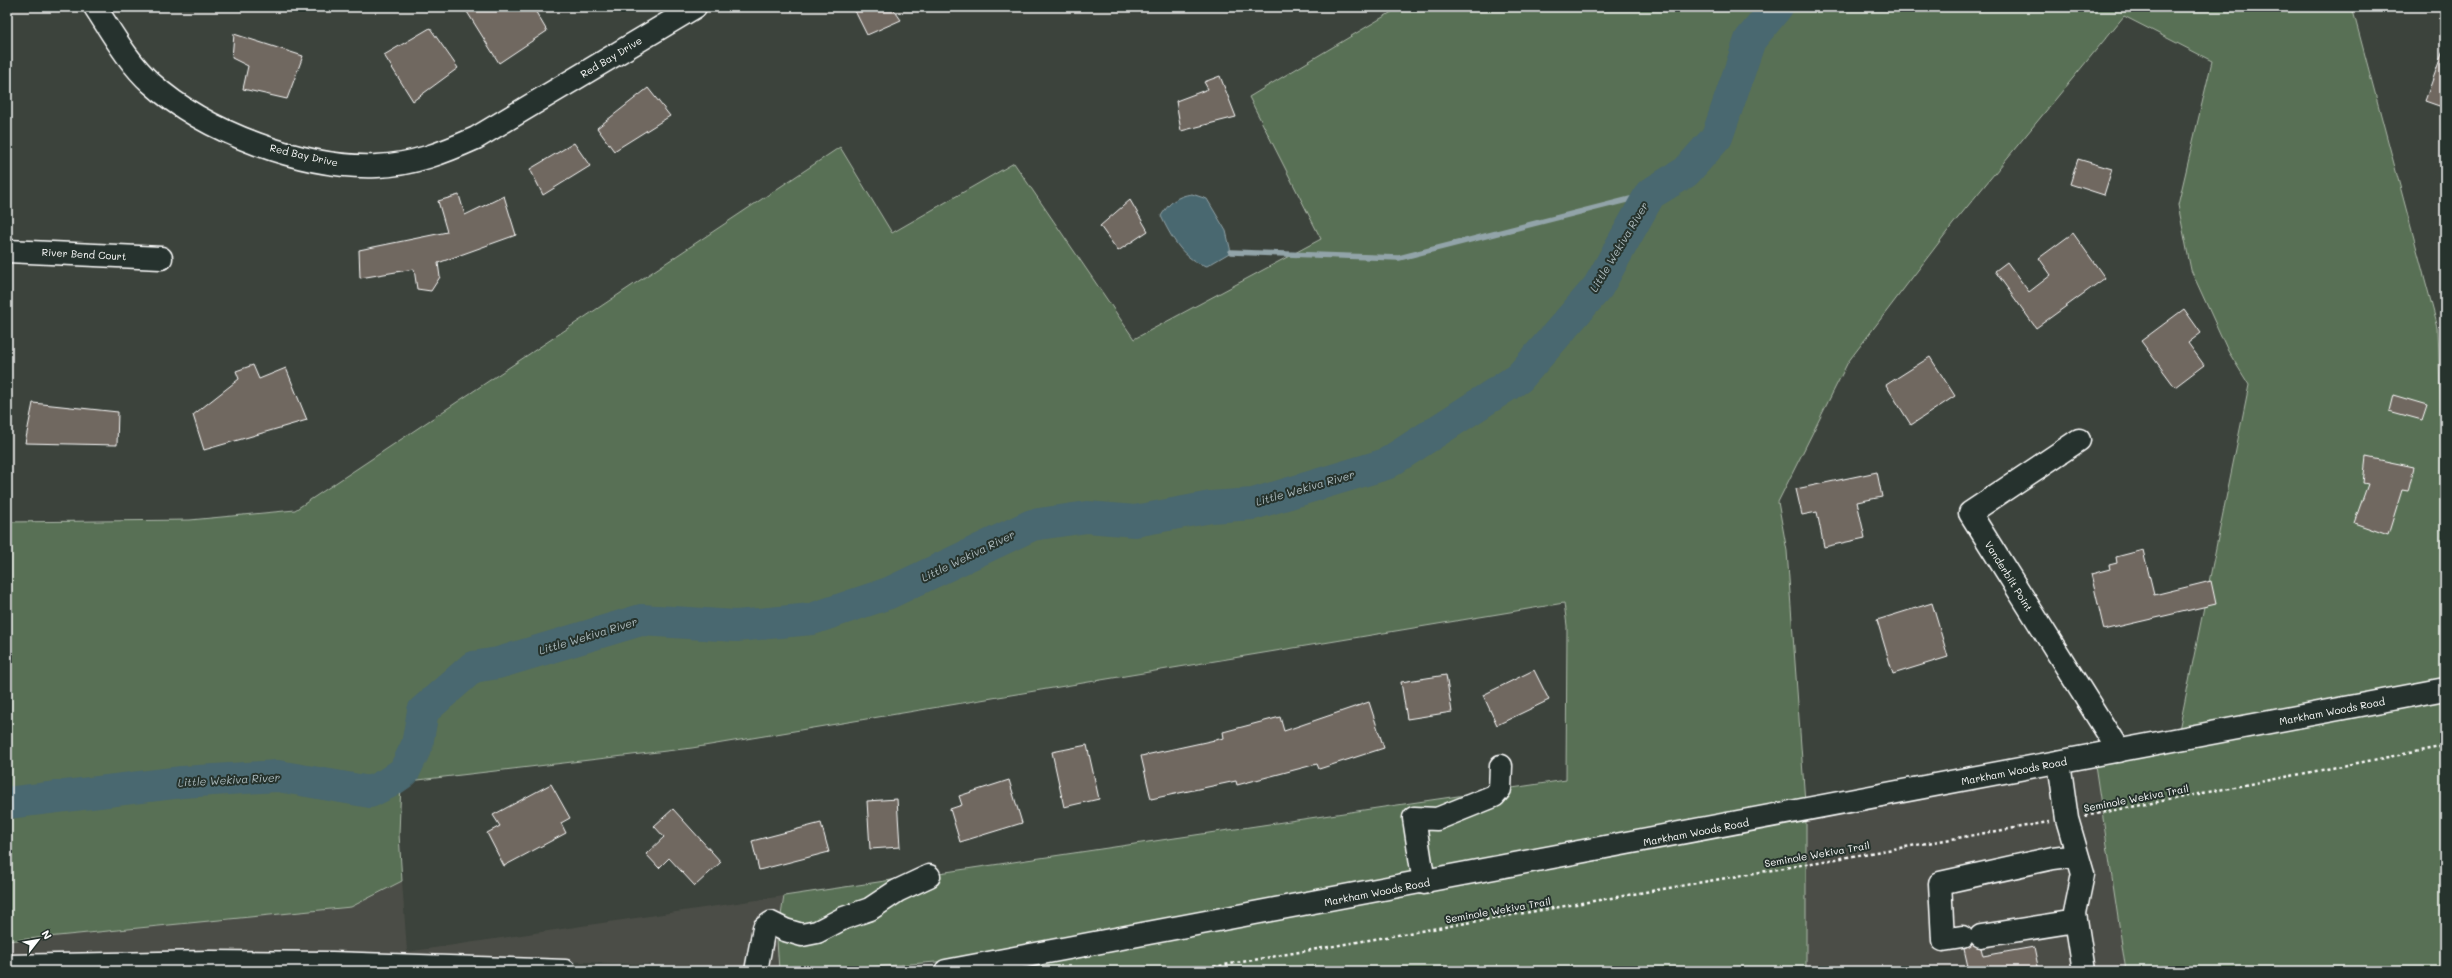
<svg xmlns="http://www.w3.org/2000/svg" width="2452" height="978" viewBox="0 0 2452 978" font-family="Mali,sans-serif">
	<rect width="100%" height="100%" fill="#3c433c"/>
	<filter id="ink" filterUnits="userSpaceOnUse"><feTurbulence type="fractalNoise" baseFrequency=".025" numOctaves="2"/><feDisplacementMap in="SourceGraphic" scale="8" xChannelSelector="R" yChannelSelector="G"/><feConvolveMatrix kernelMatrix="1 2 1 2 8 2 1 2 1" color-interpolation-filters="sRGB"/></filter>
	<g filter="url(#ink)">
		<path fill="#4c4e47" d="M2095,765L2126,971H1806V821Z
			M402,881L407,952L784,896L777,941L779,969L333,953L7,957V941L351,907Z"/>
		<path fill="#597054" stroke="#acb8aa" d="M1400,7H2352L2438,328L2442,456L2445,460V680L2179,730L2249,385L2228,351L2191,270L2178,205L2212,61L2124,16L1953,224L1848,362L1778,502L1787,551L1805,802L961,960L860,968L779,969L777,941L784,896L1566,780L1567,626L1564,603L692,748L401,782L399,834L402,881L351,907L7,941V522L190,520L295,510L840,147L892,233L1014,163L1134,339L1321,239L1249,97Z
			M2445,699V971H2126L2095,765L2113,762L2115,764L2122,760Z
			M1806,821V971H1004Z"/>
		<path fill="#49676f" stroke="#92a4a9" d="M1192,194L1207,199L1226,231L1231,252L1207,266C1184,261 1171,237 1161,216C1169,203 1176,196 1192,194Z"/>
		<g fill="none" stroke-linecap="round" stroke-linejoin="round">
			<path stroke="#92a4a9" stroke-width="5.5" d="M1231,252L1399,258L1650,194"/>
			<path stroke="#49676f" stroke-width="32" d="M7,803L182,782L278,776L370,792L388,783L404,772L417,745L423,711L473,667L498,663L641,620L736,626L812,619L889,593L1032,525L1087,517L1135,521L1211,507L1253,504L1386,464L1519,378L1598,287L1650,194L1686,172L1717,137L1750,40L1777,7"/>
		</g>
		<path fill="#706860" stroke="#fff" d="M464,7H533L547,31L499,63Z
			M853,7H892L901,20L867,35Z
			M430,28L458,68L413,101L384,55Z
			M234,34L303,56L287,99L243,89L248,66L232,58Z
			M2443,51L2445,52V108L2425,101Z
			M1220,76L1236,117L1181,131L1176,101L1208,89L1204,82Z
			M648,88L670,116L614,151L597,128Z
			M574,143L590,166L543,195L530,169Z
			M2078,159L2112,169L2104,195L2070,184Z
			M459,195L465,215L504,196L516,235L438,263L440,277L431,291L417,289L414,269L360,278L359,250L447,232L438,201Z
			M1130,200L1148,231L1118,251L1100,226Z
			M2073,233L2105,278L2036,328L1995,271L2007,262L2029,292L2051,275L2039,258Z
			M2184,309L2201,333L2188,343L2204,365L2175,387L2141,341Z
			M1930,357L1955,396L1911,425L1886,385Z
			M253,365L259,379L286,368L307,420L204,450L193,415L239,379L236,371Z
			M2393,395L2427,405L2422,420L2389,411Z
			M33,403L118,412L117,445L25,443Z
			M2366,457L2414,467L2408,491L2402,490L2388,535L2354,523L2368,484L2363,483Z
			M1877,472L1882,497L1857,502L1865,538L1824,547L1817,512L1802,515L1796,489Z
			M2143,550L2154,595L2211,581L2216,604L2104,630L2091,574L2110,569L2109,565L2117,563L2116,557Z
			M1932,603L1948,657L1893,674L1877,620Z
			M1534,670L1549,700L1497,725L1483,695Z
			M1446,675L1452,712L1407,719L1401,682Z
			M1369,702L1384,748L1319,769L1317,764L1237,785L1236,781L1151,799L1141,756L1224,738L1223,732L1280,717L1284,731Z
			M1087,745L1099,799L1064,807L1052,752Z
			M1009,780L1022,823L960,842L950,809L962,805L959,796Z
			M551,784L570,818L561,823L566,833L504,866L487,833L500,826L493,815Z
			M897,799L900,847L870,849L867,801Z
			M673,809L721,862L695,886L669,858L659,868L646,854L664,837L654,826Z
			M821,823L829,852L759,870L752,841Z
			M1972,944L1981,948L1983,956L2034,947L2039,971H1969L1964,949Z"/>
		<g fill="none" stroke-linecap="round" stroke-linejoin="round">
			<g stroke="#fff" stroke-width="25">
				<path id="minor" d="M95,7C112,33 128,62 151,83C205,132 304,169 377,166C412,165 445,152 476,138L695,7
					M7,251L161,258
					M2079,440L1970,513L2119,751
					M2059,762L2067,819L2083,874L2075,913L2084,971
					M1424,883L1414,818L1437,819L1494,796L1500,789L1501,766
					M1981,936L2076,921
					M1962,937L1943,940L1940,883L2053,858L2077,855
					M756,971L764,928L771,923L785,930L802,935L817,932L844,918L870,909L897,891L929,876"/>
			</g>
			<g stroke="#fff" stroke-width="25">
				<path id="major" d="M7,966L210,962L332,963L565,971
					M946,971L2445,689"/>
			</g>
			<path stroke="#fff" stroke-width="2.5" stroke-dasharray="3 3" stroke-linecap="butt" d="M2085,816L2445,746
				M1190,971L2049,822"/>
			<use href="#minor" stroke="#26332d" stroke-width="22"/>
			<use href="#major" stroke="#26332d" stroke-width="22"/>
		</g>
	</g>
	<g text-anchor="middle" stroke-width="4" stroke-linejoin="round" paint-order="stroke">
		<g font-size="10" fill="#fff" stroke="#26332d">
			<text transform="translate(611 57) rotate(-31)" y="4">Red Bay Drive</text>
			<text transform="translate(304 155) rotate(13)" y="4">Red Bay Drive</text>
			<text transform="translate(84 254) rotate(3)" y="4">River Bend Court</text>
			<text transform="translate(2009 576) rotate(58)" y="4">Vanderbilt Point</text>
			<text transform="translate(2332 711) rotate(-11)" y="4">Markham Woods Road</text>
			<text transform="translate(2014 771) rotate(-11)" y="4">Markham Woods Road</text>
			<text transform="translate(2136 798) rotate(-11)" y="4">Seminole Wekiva Trail</text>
			<text transform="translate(1696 832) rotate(-11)" y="4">Markham Woods Road</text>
			<text transform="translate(1817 854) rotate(-10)" y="4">Seminole Wekiva Trail</text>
			<text transform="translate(1377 892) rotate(-11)" y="4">Markham Woods Road</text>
			<text transform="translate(1498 910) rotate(-10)" y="4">Seminole Wekiva Trail</text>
		</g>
		<g font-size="11" font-style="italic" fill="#adbbbe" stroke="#26332d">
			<text transform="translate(1619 247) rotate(-59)" y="4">Little Wekiva River</text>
			<text transform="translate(1305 488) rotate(-16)" y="4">Little Wekiva River</text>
			<text transform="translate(968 556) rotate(-26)" y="4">Little Wekiva River</text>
			<text transform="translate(588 636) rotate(-17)" y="4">Little Wekiva River</text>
			<text transform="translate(229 780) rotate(-3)" y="4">Little Wekiva River</text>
		</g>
	</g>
	<rect width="2452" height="978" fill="none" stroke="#26332d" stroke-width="24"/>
	<rect x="12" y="12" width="2428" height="954" fill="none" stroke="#fff" stroke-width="1.5" filter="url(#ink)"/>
	<g transform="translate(38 940) rotate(59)" stroke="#26332d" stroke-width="3" paint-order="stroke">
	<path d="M0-3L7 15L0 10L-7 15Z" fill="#ffffff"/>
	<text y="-6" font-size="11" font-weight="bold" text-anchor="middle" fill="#ffffff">N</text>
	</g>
</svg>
